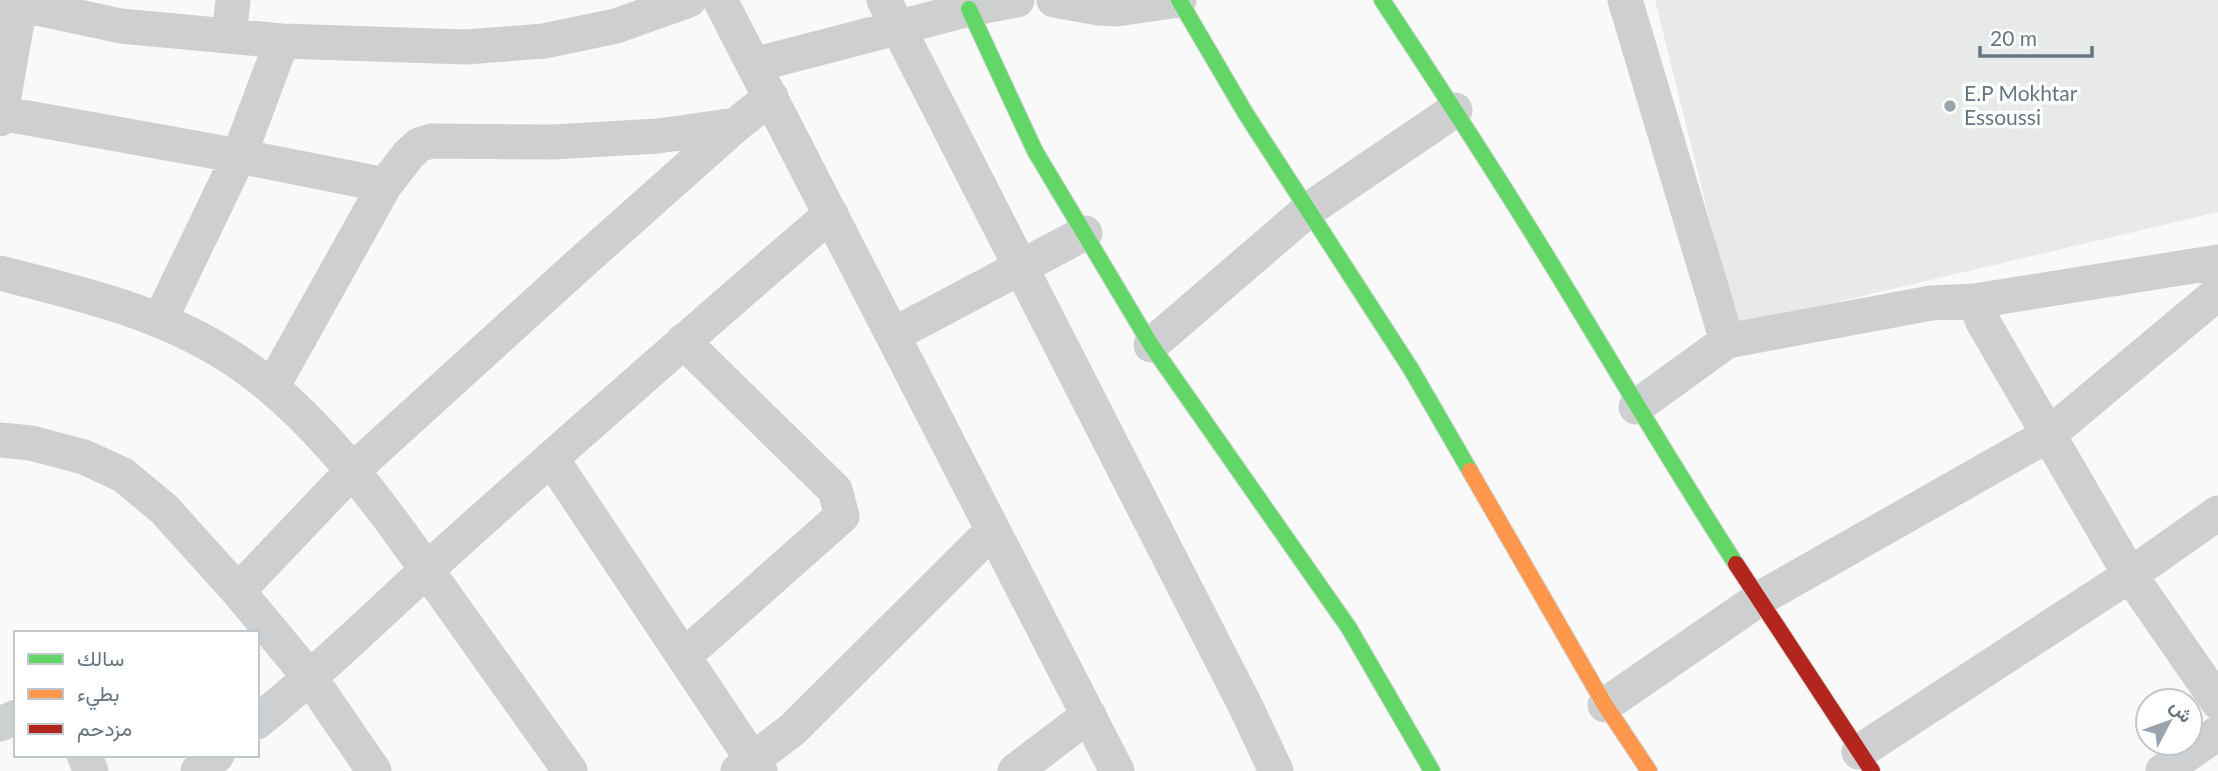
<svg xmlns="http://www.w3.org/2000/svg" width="2218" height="771" viewBox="0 0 2218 771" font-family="Lato,Vazirmatn,sans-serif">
	<rect width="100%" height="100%" fill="#f9f9f9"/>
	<path fill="#e8e9e9" d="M1655,0H2218V212L1736,326Z"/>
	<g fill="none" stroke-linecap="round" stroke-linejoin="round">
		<g stroke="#d5d6d7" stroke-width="18">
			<path id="fast" d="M1179,0L1246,114L1411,369L1470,471
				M1382,0C1439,86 1495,172 1549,260C1611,361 1671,464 1736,564
				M969,9L1035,151L1151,345L1349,628L1432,771"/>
		</g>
		<g stroke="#d5d6d7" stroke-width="18">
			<path id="slow" d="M1470,471L1605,705L1649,771"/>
		</g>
		<g stroke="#d5d6d7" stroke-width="18">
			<path id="jam" d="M1736,564L1872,771"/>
		</g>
		<path stroke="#cecfd0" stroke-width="35" d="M0,0L121,26L282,41L466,47L544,41L616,26L689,0
			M720,0L1117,771
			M884,0L1247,709L1276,771
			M1054,0L1099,8L1117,9L1179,0
			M1625,0L1727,341
			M229,36L233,0
			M754,65L969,9L1017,0
			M0,113L239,156L385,185
			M0,119L20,5
			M0,273C74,292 153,310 219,350C311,404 380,504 441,590C484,650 527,711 570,771
			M1975,301L2218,262
			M160,320L239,156L282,41
			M893,335L1085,233
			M683,341L835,490L842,516L684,656
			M1151,345L1308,210L1455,110
			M272,387L385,185L409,154L419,145L431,141L553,142L658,136L736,125
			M1636,407L1727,341L1931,303L1975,301L1983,322L2130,575L2218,702
			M0,440L31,443L84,457L123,475L164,509L238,591L311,679L374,771
			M551,458L760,771
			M238,591L353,470L582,262L736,125L771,97
			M1605,705L1759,599L2048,435L2218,293
			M257,722C326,666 389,604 455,544C579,433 704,323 831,214
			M0,724L16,717
			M1859,752L2130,575L2218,513
			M84,755L91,771
			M198,771L217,755
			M738,771L793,729L993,530
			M1015,771L1089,715
			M2163,771L2218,733"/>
		<use href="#fast" stroke="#63d668" stroke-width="16"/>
		<use href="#slow" stroke="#ff974d" stroke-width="16"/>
		<use href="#jam" stroke="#b3261e" stroke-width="16"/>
	</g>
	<circle fill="#99a4ac" stroke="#fff" stroke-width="2.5" cx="1950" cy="106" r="7"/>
	<g text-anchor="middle" stroke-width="7" stroke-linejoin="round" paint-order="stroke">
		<g font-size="21" fill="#657683" stroke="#fff" text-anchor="start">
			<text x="1964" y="101">E.P Mokhtar<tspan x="1964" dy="24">Essoussi</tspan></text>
		</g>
	</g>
	<rect x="14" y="631" width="245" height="126" fill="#ffffff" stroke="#c1c8cd" stroke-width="2"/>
	<rect x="28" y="654" width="35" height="10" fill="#63d668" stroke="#c1c8cd" stroke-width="2"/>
	<text x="77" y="666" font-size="21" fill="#657683">سالك</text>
	<rect x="28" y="689" width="35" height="10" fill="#ff974d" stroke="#c1c8cd" stroke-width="2"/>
	<text x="77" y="701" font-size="21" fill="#657683">بطيء</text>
	<rect x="28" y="724" width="35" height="10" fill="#b3261e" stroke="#c1c8cd" stroke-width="2"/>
	<text x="77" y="736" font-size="21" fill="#657683">مزدحم</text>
	<g transform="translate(2169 722) rotate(49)"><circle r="33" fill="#ffffff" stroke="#c1c8cd" stroke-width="2"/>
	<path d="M0-5L12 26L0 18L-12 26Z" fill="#99a4ac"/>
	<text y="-10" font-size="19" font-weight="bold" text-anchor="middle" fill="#657683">ش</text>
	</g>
	<path d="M1980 46v10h112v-10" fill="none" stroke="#657683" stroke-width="3.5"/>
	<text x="1990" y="46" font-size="21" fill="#657683" stroke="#ffffff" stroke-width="5" paint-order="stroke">20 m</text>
</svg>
